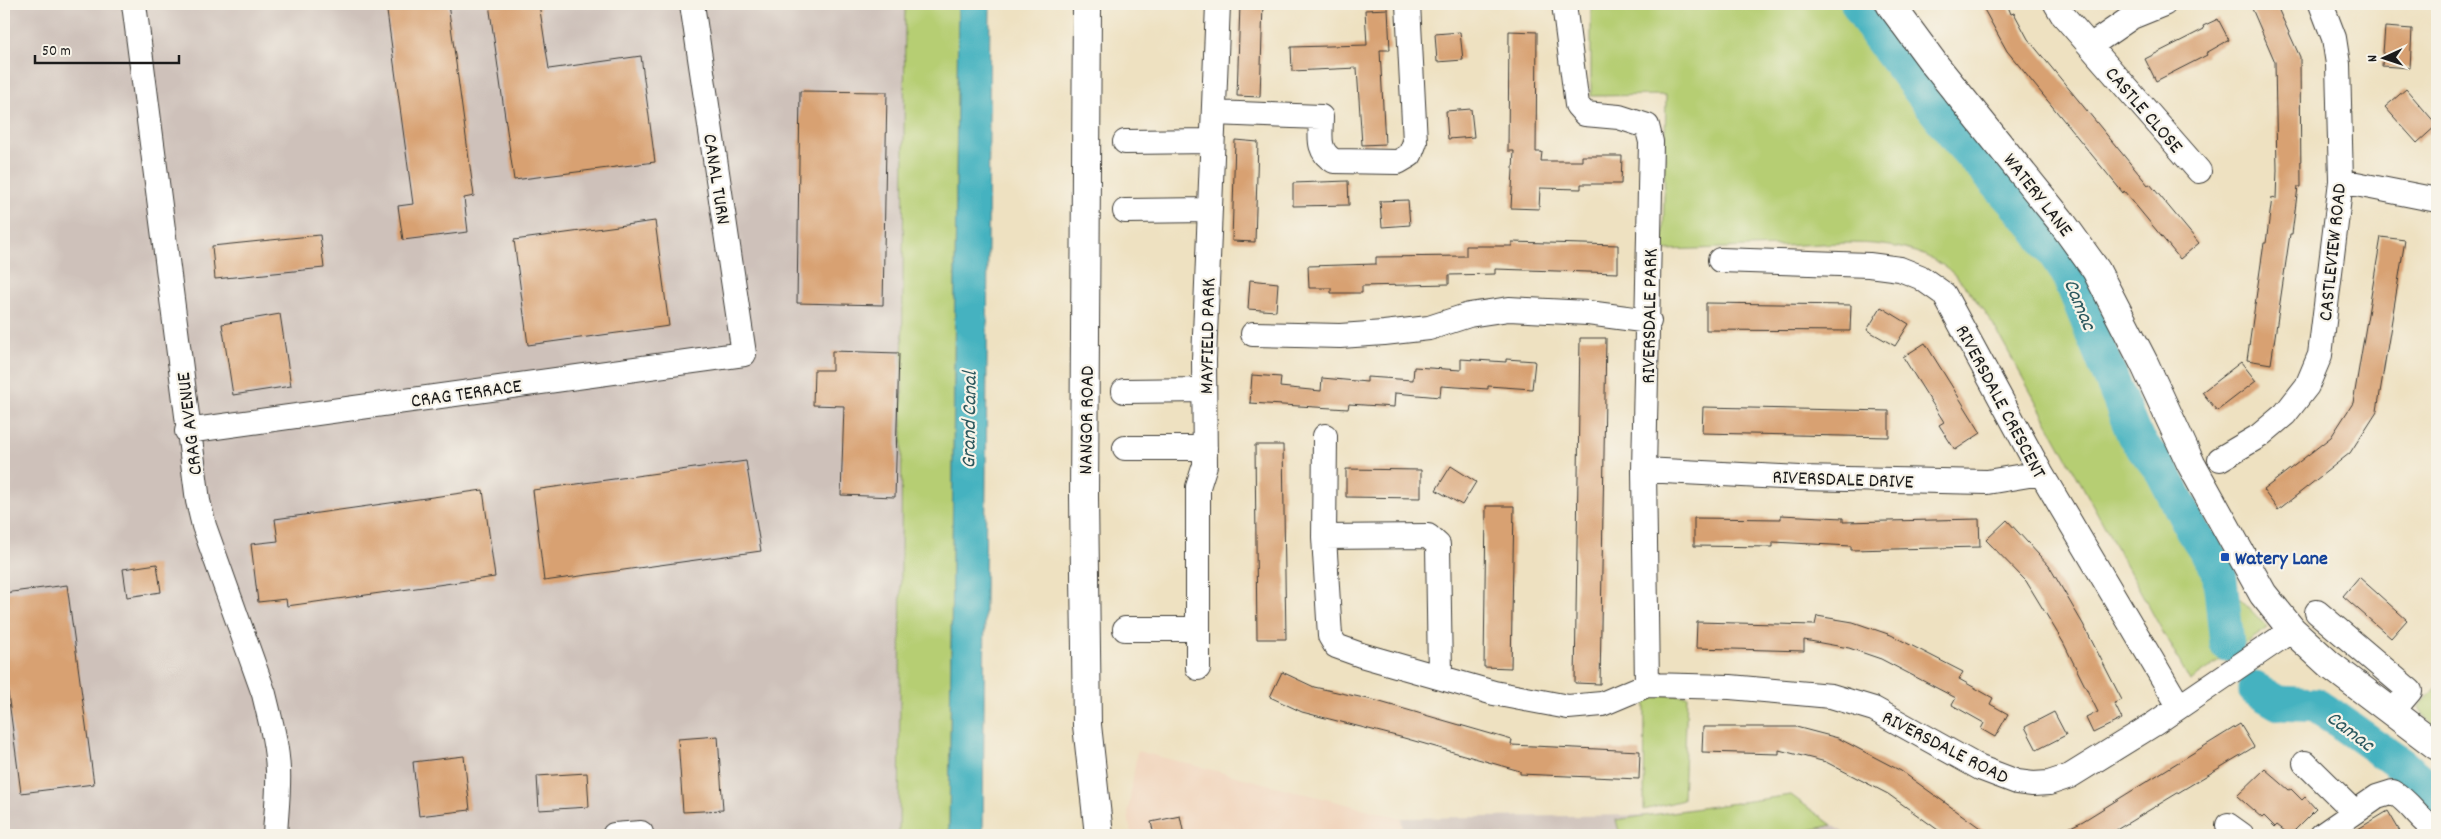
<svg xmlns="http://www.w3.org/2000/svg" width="2441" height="839" viewBox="0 0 2441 839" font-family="Dekko,sans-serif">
	<rect width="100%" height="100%" fill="#f7f3e8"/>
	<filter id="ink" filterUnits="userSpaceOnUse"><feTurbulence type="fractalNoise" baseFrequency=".02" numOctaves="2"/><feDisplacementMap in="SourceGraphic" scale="10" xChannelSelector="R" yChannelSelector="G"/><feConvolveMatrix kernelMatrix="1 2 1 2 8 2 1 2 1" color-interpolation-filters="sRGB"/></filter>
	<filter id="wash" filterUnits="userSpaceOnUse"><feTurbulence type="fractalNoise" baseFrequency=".0096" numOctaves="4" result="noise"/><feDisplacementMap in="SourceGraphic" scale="20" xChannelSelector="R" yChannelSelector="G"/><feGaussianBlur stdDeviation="1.12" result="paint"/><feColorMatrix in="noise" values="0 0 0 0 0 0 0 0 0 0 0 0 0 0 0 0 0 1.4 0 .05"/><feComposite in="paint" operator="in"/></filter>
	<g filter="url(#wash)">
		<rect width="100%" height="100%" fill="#eee1c1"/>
		<path fill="#f1d5bd" d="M1137,751L1401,818L1404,835H1131L1128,812Z"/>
		<path fill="#cec1ba" d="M4,4H905L899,835H4Z
			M1791,795L1847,835H1404L1401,818L1645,815Z"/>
		<path fill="#b6ce73" stroke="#697548" d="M905,4H958L949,835H899Z
			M1591,4H1851L1953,143L2028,229L2061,273L2105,383L2130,437L2159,477L2185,532L2214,572L2268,628L2190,681L1993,324C1978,304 1963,278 1941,264C1895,235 1833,244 1781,246C1741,247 1702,249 1663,250L1666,95L1591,96Z
			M2437,686V729L2426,719L2419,707Z
			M1645,694L1687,696L1683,800L1644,810Z
			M1791,795L1832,825L1789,835H1620L1616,820Z"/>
		<path fill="#44b2c0" stroke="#30676e" d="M958,4H990L983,835H949Z"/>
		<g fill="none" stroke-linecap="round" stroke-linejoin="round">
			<path stroke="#44b2c0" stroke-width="35" d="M1858,4L1877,34L1959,141L2035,225L2068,273L2134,435L2162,471L2192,529L2219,570L2227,644
				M2255,689L2279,703L2317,705L2400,764L2437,795"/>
		</g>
		<g id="blocks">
			<path fill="#d8a172" d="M386,4H448L474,196L464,198L468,232L403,240L398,206L413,204Z
				M489,4H539L549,69L641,56L655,162L514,180Z
				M1240,4H1263L1260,97L1237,96Z
				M1981,4H2007L2011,14L2014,13L2028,39L2148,185L2150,184L2199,243L2180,259L2124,191L2123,193L2007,51Z
				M2250,4H2276L2300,57L2301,187H2298L2292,234H2290L2271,364L2247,360L2264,243H2266L2272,198L2276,199L2277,170L2275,62Z
				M1388,9L1390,50H1380L1385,144L1362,145L1357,68L1292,71L1291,47L1367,45L1365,10Z
				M2218,19L2229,40L2206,53L2207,55L2156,81L2145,59L2204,29L2203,26Z
				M2385,27L2412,29L2410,68L2382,66Z
				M1509,31L1537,32L1536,152H1542L1541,161H1582V156H1622L1621,184H1581V189L1540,188L1539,209L1511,208L1514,151H1508Z
				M1460,32L1463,60L1437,62L1435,34Z
				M2406,89L2437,125L2417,143L2385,107Z
				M800,91L887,92L883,305L797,303Z
				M1471,109L1474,137L1448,139L1446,111Z
				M1235,140L1258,142L1255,242L1232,241Z
				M1348,181L1349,205L1293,206V183Z
				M1408,200L1410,225L1382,227L1380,201Z
				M655,221L669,326L528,345L514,240Z
				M320,235L324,268L215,279L212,246Z
				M2381,237L2405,240L2377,411L2350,453L2278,510L2263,490L2331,437L2353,403Z
				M1512,242L1618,245V273L1495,269V274L1449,275V284L1362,286V293H1331V288H1309L1308,266L1376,264V257L1466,256V246H1512Z
				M1250,280L1278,283L1276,311L1248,309Z
				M1706,303L1851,305L1850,331L1706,330Z
				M1881,307L1909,324L1895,346L1867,330Z
				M280,314L291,386L233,395L222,324Z
				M1580,338H1606L1600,684L1575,683Z
				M1925,343L1981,433L1955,450L1939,425L1944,422L1903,357Z
				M832,351L899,353L895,497L841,495L844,406L813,405L814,370H832Z
				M1461,359L1506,362V359L1535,361L1532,389L1488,386V389L1441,386L1440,397L1395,393L1394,407L1349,404L1348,409L1250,403L1252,375L1281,377L1280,387L1321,391L1322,378L1367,382V377L1413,380L1414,367L1461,370Z
				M2241,362L2256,381L2217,411L2202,392Z
				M1703,407L1889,411V437L1702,433Z
				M1255,445H1283L1286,639H1257Z
				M746,461L761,551L544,581L533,490Z
				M1451,466L1476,482L1462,505L1436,490Z
				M1346,469L1421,470V498L1346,497Z
				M483,490L495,577L287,606L286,599L258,602L251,544L278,541L275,519Z
				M1486,506H1514L1511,668L1484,667Z
				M1781,515L1843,518V522L1979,519L1980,547L1851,550V546L1773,542V547L1694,546V518L1781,519Z
				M2007,520L2049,566L2083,624L2122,700L2114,703L2122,719L2093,733L2086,718L2098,712L2063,642L2026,581L1986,540Z
				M157,564L161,592L127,597L123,569Z
				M2359,577L2407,620L2391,638L2343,596Z
				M67,585L94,784L21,793L4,662V593Z
				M1817,616L1853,622L1891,635L1963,672L1959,679L1993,698L1990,704L2008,714L1995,737L1981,729L1984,723L1952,705L1956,698L1881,659L1849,648L1804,640V651L1696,648L1697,622L1815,625Z
				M1282,672L1314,687L1373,700L1512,740L1511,745L1640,751L1639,779L1520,774V771L1404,738L1302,712L1270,697Z
				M2054,712L2066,735L2037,750L2025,727Z
				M2240,724L2254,747L2108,835H2054L2083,821Z
				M1703,727H1796L1838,738L1901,771L1990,835H1945L1888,794L1826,762L1779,750V754L1702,752Z
				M718,736L723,810L683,812L678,739Z
				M464,756L470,810L419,816L413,762Z
				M2265,769L2289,790L2291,789L2302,800L2305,797L2316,809L2290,835L2277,825L2275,827L2264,816L2262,818L2237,796Z
				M587,773L589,807L539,810L537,776Z
				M2388,811L2402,835H2348Z
				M1180,816L1184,835H1154L1151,822Z"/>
		</g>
	</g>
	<g filter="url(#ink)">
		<use href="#blocks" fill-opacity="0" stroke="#3c3a35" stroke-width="1"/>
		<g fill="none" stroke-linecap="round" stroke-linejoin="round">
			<g stroke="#3c3a35" stroke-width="26">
				<path id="minor" d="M134,4L198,501L204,526L264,694C270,719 277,744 278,770C279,791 276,814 275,835
					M1564,4L1577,105L1585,114L1619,117L1647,126L1651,142L1644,470L1647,685
					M2056,4L2062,14L2199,171
					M2090,46L2132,17L2164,4
					M1214,113L1321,117C1321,135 1316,151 1334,161L1398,162L1410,155L1415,142L1408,4
					M1125,142L1212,141
					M2341,181L2437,200
					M1125,211L1210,210
					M1720,260L1869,265L1900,269L1920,277L1944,294L2041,473L2179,706
					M1253,334L1340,336L1384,333L1429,328L1469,315L1509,309L1588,313L1649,321
					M1124,391L1204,390
					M187,431L744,354L692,4
					M1325,436L1324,537L1330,636L1336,646L1361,655L1494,693L1568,707L1602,704L1647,685L1730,687L1831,696L1874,709L1980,768L2017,782L2033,784L2049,783L2070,776L2154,724L2292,630
					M1125,448H1205
					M2220,459L2259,436L2285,414L2307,386L2320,355L2341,181L2338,64L2334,38L2321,4
					M1644,470L1800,478L1987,482L2041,473
					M1324,537L1428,536L1438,545L1440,676
					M2317,612L2410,691L2392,712
					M1125,629H1198
					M1198,668V487L1205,465L1204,360L1218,4
					M2305,763L2355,812
					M2228,825L2242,835
					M614,835L641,833
					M2322,835L2377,797L2393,792C2411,802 2419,821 2437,831"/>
			</g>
			<g stroke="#3c3a35" stroke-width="30">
				<path id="tertiary" d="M1890,4L1935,65L2060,220L2096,270L2144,363L2191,464L2263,594L2292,630L2330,665L2437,746"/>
			</g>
			<g stroke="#3c3a35" stroke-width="30">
				<path id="secondary" d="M1087,4L1084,497L1087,725L1099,835"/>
			</g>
			<use href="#minor" stroke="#fff" stroke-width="24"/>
			<use href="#tertiary" stroke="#fff" stroke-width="28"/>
			<use href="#secondary" stroke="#fff" stroke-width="28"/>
		</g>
	</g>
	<rect fill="#1a4fb4" stroke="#f7f3e8" stroke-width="2" x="2220" y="552" width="10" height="10" rx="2.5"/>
	<g text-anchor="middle" stroke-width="4.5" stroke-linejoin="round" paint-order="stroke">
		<g font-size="20" fill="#1c1c1c" stroke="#f7f3e8">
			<text transform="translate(2145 109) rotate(49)" y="7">CASTLE CLOSE</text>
			<text transform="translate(718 179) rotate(81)" y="7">CANAL TURN</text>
			<text transform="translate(2039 194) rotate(52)" y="7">WATERY LANE</text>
			<text transform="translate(2331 252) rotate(-84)" y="7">CASTLEVIEW ROAD</text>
			<text transform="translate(1648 316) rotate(-89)" y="7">RIVERSDALE PARK</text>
			<text transform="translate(1206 336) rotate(-89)" y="7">MAYFIELD PARK</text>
			<text transform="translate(466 392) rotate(-8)" y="7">CRAG TERRACE</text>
			<text transform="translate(2002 401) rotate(62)" y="7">RIVERSDALE CRESCENT</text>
			<text transform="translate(1085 420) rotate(-89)" y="7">NANGOR ROAD</text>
			<text transform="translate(188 424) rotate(-97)" y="7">CRAG AVENUE</text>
			<text transform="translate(1843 478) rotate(2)" y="7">RIVERSDALE DRIVE</text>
			<text transform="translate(1946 746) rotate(27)" y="7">RIVERSDALE ROAD</text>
		</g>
		<g font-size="20" font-weight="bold" fill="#164399" stroke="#f7f3e8" text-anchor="start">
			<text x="2235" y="564">Watery Lane</text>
		</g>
		<g font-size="21" font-style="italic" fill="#2c585e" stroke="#f7f3e8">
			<text transform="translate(2081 304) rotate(67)" y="7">Camac</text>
			<text transform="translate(968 420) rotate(-89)" y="7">Grand Canal</text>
			<text transform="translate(2351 730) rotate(37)" y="7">Camac</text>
		</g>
	</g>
	<rect width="2441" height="839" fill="none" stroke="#f7f3e8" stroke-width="20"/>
	<g transform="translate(2384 58) rotate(267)" stroke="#f7f3e8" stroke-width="4" paint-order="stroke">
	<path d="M0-4L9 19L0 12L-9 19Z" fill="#1c1c1c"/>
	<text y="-8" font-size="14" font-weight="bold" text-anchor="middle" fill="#1c1c1c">N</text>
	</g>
	<path d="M35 55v8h144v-8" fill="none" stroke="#1c1c1c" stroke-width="2.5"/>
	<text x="42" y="55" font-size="15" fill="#1c1c1c" stroke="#f7f3e8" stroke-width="4" paint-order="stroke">50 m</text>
</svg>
